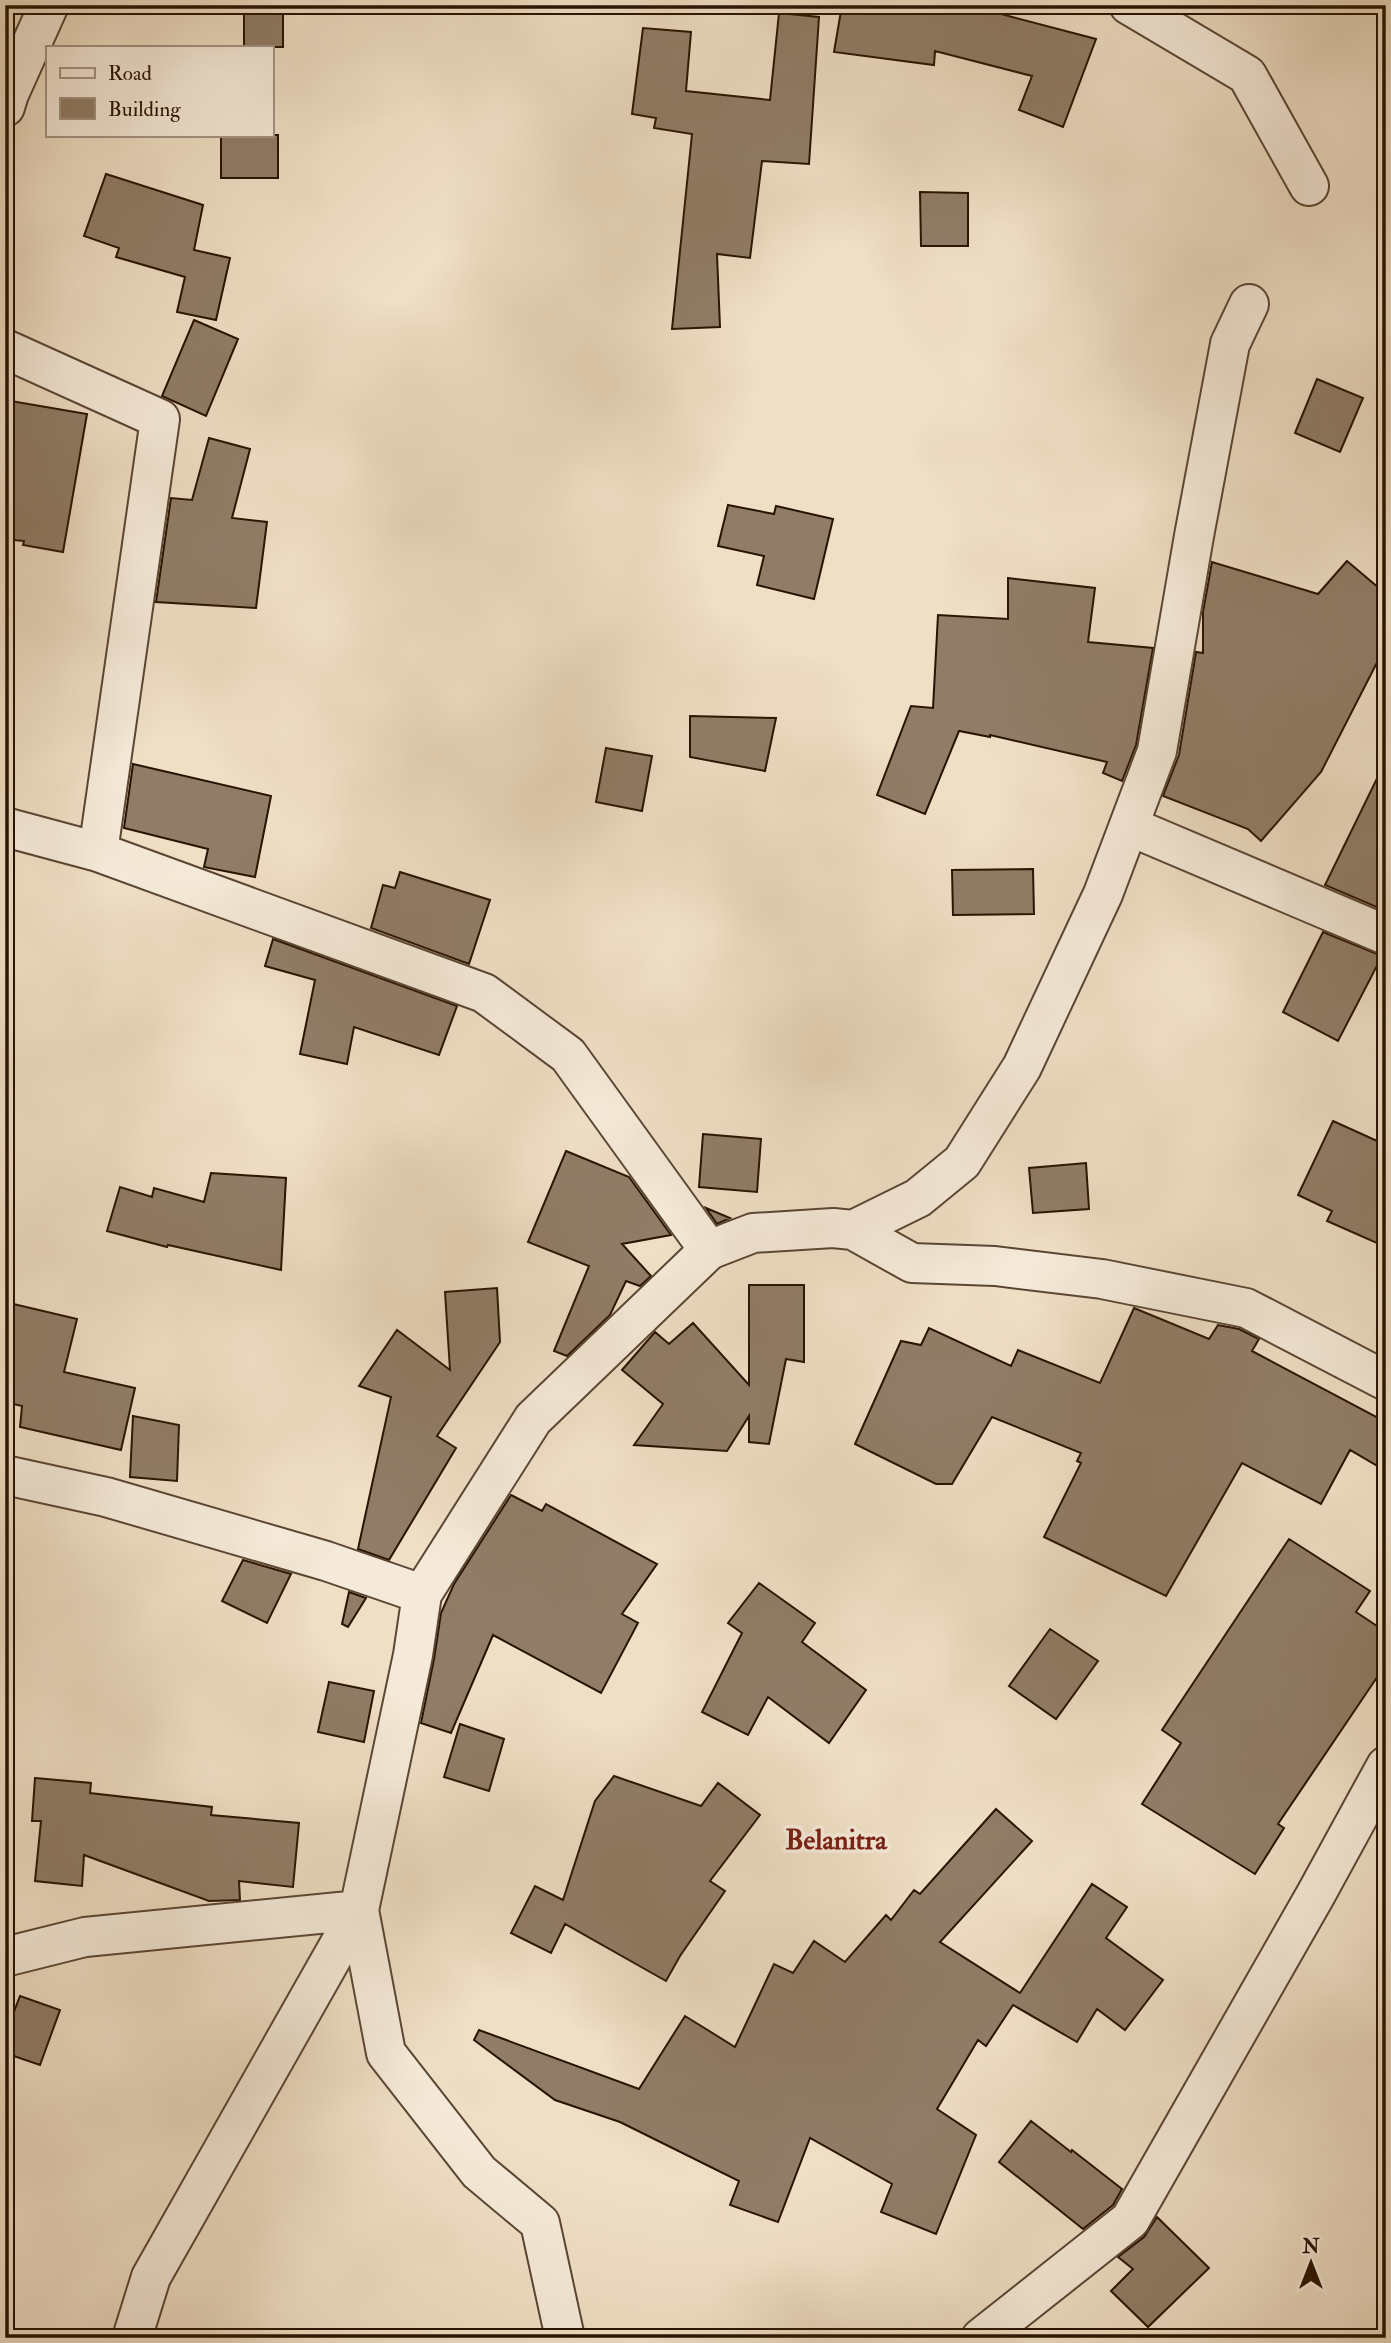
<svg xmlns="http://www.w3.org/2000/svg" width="1391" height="2343" viewBox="0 0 1391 2343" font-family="'IM FELL Double Pica',serif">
	<rect width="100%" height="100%" fill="#efdfc5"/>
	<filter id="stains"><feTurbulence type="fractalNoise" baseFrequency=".00286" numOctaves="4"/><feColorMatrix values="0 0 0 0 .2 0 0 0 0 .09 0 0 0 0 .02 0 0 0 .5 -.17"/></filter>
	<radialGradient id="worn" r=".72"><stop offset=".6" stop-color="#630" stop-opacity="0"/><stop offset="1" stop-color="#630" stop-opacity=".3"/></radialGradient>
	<path fill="#907d67" stroke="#291302" stroke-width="2" d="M244,5H283V47H244Z
		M842,5H967L1096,39L1063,127L1019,110L1032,76L935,51L934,65L834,52Z
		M779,13L819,17L809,164L762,161L750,258L717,254L720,327L672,329L692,134L654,128L656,118L632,114L643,28L691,32L686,91L770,100Z
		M221,135H278V178H221Z
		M106,174L203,205L194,250L230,258L216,320L177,312L185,277L116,257L119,248L84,236Z
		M920,192L968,193V246H921Z
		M194,320L238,339L206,416L162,396Z
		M1317,379L1363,398L1340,452L1295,433Z
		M5,400L87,414L63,552L23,545L24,541L5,539Z
		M209,438L250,449L232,518L267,522L256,608L156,602L171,498L192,500Z
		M728,505L774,514L776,506L833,519L814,599L757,585L764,556L718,546Z
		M1347,561L1386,594V645L1321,772L1261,841L1248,829L1163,796L1179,755L1196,652L1203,653V612L1212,562L1318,594Z
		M1008,578L1095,588L1088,642L1153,648L1136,745L1122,781L1103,773L1107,762L990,735V737L959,731L925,814L877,795L911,706L933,708L938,615L1008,619Z
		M690,716L776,718L765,771L690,757Z
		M606,748L652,756L642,811L596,802Z
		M1386,760V911L1325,885Z
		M133,764L271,796L255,877L204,867L208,849L124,828Z
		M1033,869L1034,914L953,915L952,870Z
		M400,872L490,900L469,964L371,928L383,885L395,888Z
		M1323,932L1382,956L1338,1041L1283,1012Z
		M273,939L457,1006L439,1055L354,1027L347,1064L300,1054L315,980L265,966Z
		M1333,1121L1386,1145V1247L1327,1221L1332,1211L1298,1195Z
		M703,1134L761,1139L757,1192L699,1187Z
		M566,1151L629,1177L671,1235L622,1244L651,1276L640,1286L626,1281L610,1315L567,1356L554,1351L589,1266L528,1242Z
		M1086,1163L1089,1209L1033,1213L1029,1168Z
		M211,1173L286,1178L281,1270L168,1245L167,1247L107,1231L120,1187L152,1197L154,1188L204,1202Z
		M706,1208L730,1218L717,1224Z
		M749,1285H804V1362L786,1359L769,1444L749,1442V1416L727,1451L634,1445L663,1404L622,1370L655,1332L669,1344L693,1323L749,1385Z
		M497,1288L500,1342L437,1436L456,1448L389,1560L358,1549L391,1397L359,1386L397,1330L450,1370L445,1292Z
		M5,1302L77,1319L64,1372L135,1388L121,1450L20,1427L22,1406L5,1402Z
		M1134,1308L1209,1339L1218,1325L1239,1329L1259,1339L1252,1351L1386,1422V1471L1350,1450L1321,1504L1242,1463L1166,1596L1044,1537L1081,1463L1077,1461L1081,1453L992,1417L952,1484H936L855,1444L901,1341L921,1345L929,1328L1011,1366L1018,1350L1100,1383Z
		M133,1416L179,1425L177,1481L130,1477Z
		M511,1495L542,1511L546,1504L657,1564L622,1614L638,1623L601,1693L493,1635L451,1733L421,1723L434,1659L441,1613L454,1584Z
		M1289,1539L1370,1591L1356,1612L1386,1632V1664L1278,1824L1284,1828L1255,1874L1142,1804L1181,1743L1162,1730Z
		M243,1560L291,1574L267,1623L222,1601Z
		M759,1583L815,1623L802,1642L866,1690L829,1743L768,1697L748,1735L702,1712L742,1633L728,1623Z
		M349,1592L366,1598L348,1627L342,1624Z
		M1050,1629L1098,1661L1056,1719L1009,1686Z
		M329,1682L374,1691L364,1742L318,1732Z
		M460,1724L504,1739L489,1791L444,1777Z
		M614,1776L701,1806L718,1783L760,1815L710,1881L725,1891L680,1956L666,1981L565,1924L551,1953L511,1933L535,1886L563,1900L595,1801Z
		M35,1778L91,1783L90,1793L212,1807L211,1815L299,1823L293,1887L239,1881L240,1900L209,1901L84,1855L82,1886L35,1881L41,1821H32Z
		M996,1809L1032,1841L940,1942L1020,1993L1092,1884L1127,1907L1106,1938L1163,1980L1125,2030L1097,2009L1077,2042L1013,2005L986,2046L978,2040L937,2109L976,2135L936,2234L881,2212L892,2184L810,2138L778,2222L730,2205L739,2181L620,2122L555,2100L474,2040L479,2030L639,2089L685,2016L735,2047L774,1964L793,1973L814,1941L845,1962L886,1915L891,1920L914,1890L920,1894Z
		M20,1996L60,2010L40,2065L5,2053V2035Z
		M1031,2121L1071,2152L1072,2150L1122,2189L1113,2205L1083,2229L999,2162Z
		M1157,2217L1209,2268L1148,2327L1111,2291L1133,2269L1118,2257L1144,2237Z"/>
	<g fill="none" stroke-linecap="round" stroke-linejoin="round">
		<g stroke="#5a4633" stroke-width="42">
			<path id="street" d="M1129,5L1247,75L1309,186
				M5,107L9,94L49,5
				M5,349L160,419L98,852
				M1129,826L1386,935
				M5,827L98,852L484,993L568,1055L709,1250
				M853,1230L918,1198L962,1162L1022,1067L1103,894L1157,751L1194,536L1230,344L1249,304
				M5,1475L106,1497L326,1561L422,1594
				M5,1957L85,1937L359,1910L151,2277L132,2338
				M565,2338L540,2223L479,2172L386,2053L359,1910L413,1655L422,1594L533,1419L709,1250L753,1233L833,1228L853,1230L912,1263L995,1266L1102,1279L1246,1308L1386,1381
				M981,2338L1130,2220L1316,1894L1386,1766"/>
		</g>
		<use href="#street" stroke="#f5ead9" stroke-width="38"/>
	</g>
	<g text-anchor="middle" stroke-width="7" stroke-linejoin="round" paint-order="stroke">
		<g font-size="28" font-weight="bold" fill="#7a1f14" stroke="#f5ead9">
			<text x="836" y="1849">Belanitra</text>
		</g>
	</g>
	<rect width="1391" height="2343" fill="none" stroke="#efdfc5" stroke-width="28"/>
	<rect x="7" y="7" width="1377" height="2329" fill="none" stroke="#291302" stroke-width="3.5"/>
	<rect x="14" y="14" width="1363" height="2315" fill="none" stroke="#291302" stroke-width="2"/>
	<rect x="46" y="46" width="228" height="91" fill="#f5ead9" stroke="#a39483" stroke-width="2"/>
	<rect x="60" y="68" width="35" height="10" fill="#f5ead9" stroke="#a39483" stroke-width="2"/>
	<text x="108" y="80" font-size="21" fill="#291302">Road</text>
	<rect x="60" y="98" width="35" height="21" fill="#907d67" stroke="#a39483" stroke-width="2"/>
	<text x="108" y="116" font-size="21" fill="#291302">Building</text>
	<g transform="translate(1311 2263)" stroke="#f5ead9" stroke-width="5" paint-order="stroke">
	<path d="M0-5L12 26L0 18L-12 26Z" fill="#291302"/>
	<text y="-10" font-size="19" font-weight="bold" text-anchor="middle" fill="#291302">N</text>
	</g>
	<rect width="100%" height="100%" filter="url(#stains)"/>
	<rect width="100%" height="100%" fill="url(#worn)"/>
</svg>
